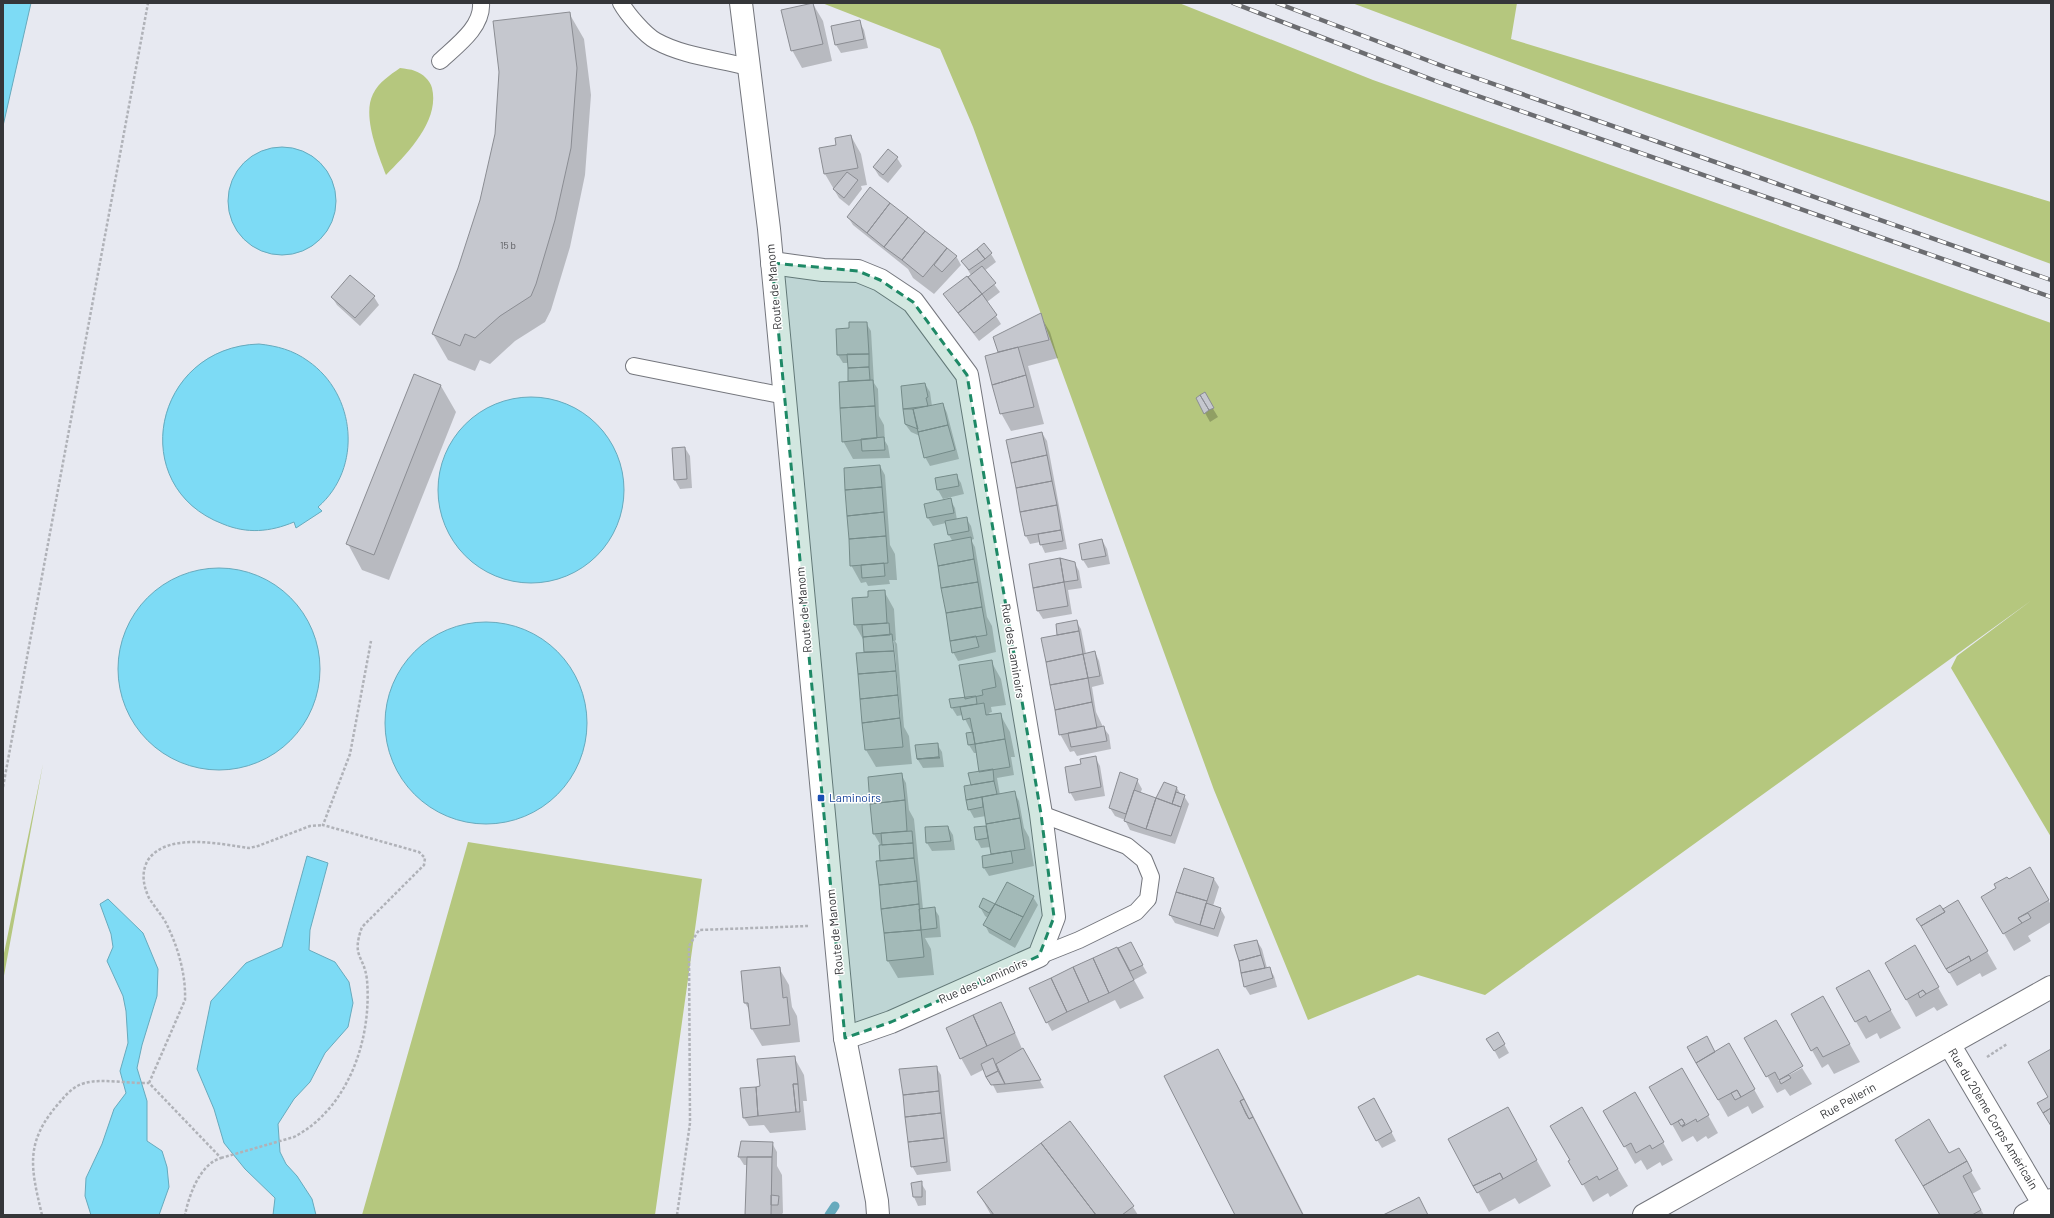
<svg xmlns="http://www.w3.org/2000/svg" width="2054" height="1218" viewBox="0 0 2054 1218" font-family="Barlow,sans-serif">
	<rect width="100%" height="100%" fill="#e7e9f1"/>
	<path fill="#b5c77e" d="M822,3H1179L1373,80L2051,323V837L1951,668L1957,656L2032,600L1485,995L1418,975L1308,1020L1214,790L973,127L940,49Z
		M1352,3H1517L1511,39L2051,202V264Z
		M400,68C405,69 411,69 415,71C423,74 430,80 432,88C440,121 407,154 386,175C378,154 362,116 373,94C379,82 390,75 400,68Z
		M43,764L3,981V958Z
		M468,842L702,879L655,1215H362Z"/>
	<path fill="#7ddbf5" stroke="#67aabd" d="M3,3H31L3,126Z
		M228 201a54 54 0 1 1 108 0a54 54 0 1 1-108 0Z
		M259,344C277,346 293,350 308,361C356,394 363,468 318,507L322,511L296,528L294,522C270,532 247,534 223,524C125,487 153,347 259,344Z
		M438 490a93 93 0 1 1 186 0a93 93 0 1 1-186 0Z
		M118 669a101 101 0 1 1 202 0a101 101 0 1 1-202 0Z
		M385 723a101 101 0 1 1 202 0a101 101 0 1 1-202 0Z
		M307,856L328,863L310,930L309,950L335,962L349,982L353,1003L348,1027L325,1053L310,1082L294,1099L278,1124L280,1152L286,1164L297,1176L312,1199L316,1215H273L275,1198L245,1169L224,1143L214,1109L197,1069L211,1001L246,963L282,947Z
		M108,899L143,933L158,969L157,996L142,1045L137,1068L147,1101V1141L162,1151L167,1167L169,1187L159,1215H91L85,1196L86,1178L102,1144L114,1109L126,1093L120,1071L128,1043L126,1011L123,996L107,961L113,947L111,934L100,904Z"/>
	<path fill="#0003" fill-rule="evenodd" d="M813,4L823,21L832,61L802,68L792,50Z
		M569,13L584,39L591,95L585,175L570,247L551,310L545,322L515,341L490,364L480,360L475,371L448,360L433,334L459,268L481,200L496,135L500,72Z
		M859,21L864,30L868,48L841,53L836,45Z
		M851,136L861,154L867,185L861,186L862,189L849,206L839,198L825,174L821,149L837,146Z
		M897,158L902,166L888,183L879,176L874,168Z
		M848,217L925,232L956,256L961,265L934,294L913,278L908,269L853,225Z
		M991,254L996,262L984,271L1000,292L987,302L1001,324L979,341L944,295L971,275L962,261Z
		M332,297H374L379,305L360,326L337,305Z
		M1040,315L1050,332L1058,358L1028,366L1044,424L1011,431L1001,413L999,353L994,338Z
		M866,323L871,331L874,383L878,389L879,416L884,425L885,441L888,446L890,458L853,459L843,441L849,382V363H843L838,355L850,329Z
		M415,376L441,386L456,412L389,580L362,570L348,544Z
		M925,384L930,392L932,406L943,404L947,413L959,459L930,466L925,457L920,436L911,432L905,424L902,387Z
		M1204,394L1218,417L1210,422L1205,413Z
		M1042,433L1047,441L1067,549L1045,553L1040,542L1030,544L1026,536Z
		M685,448L690,456L692,488L680,489L675,480L673,449Z
		M880,466L885,475L890,545L895,554L897,580H889L890,584L868,586L866,582L861,583L851,565Z
		M956,475L961,483L964,494L943,499L938,490L936,479Z
		M950,499L955,508L957,520L966,518L971,526L974,539L971,540L975,547L987,617L992,626L996,652L958,661L953,652V542L949,535L946,523L933,526L928,518Z
		M1102,540L1107,549L1110,564L1088,568L1083,560Z
		M1074,562L1079,571L1082,588L1068,590L1072,614L1043,619L1038,611L1030,565Z
		M884,591L894,609L896,640L895,641L897,644L904,727L909,736L912,764L876,767L866,750L857,654L865,653L864,641L855,625L853,599L870,597ZM892,641H894L901,722L899,723Z
		M1076,621L1081,629L1086,654L1095,652L1099,661L1104,684L1092,687L1096,712L1103,727L1109,735L1111,749L1077,756L1074,751L1070,752L1060,734L1057,625Z
		M991,661L1001,679L1006,705L991,707L992,712L989,713L991,716L1000,714L1010,732L1015,757H1011L1014,775L997,778L1000,795L1014,792L1019,801L1024,828L1029,837L1034,866L989,876L984,868L993,855L991,847L981,848L977,840L975,828L987,827L986,816L974,818L969,809L965,787L973,786L980,772L977,753H974L969,745L972,733L963,715L957,716L952,708L966,703Z
		M937,744L942,752L944,767L923,768L918,760L917,746Z
		M1095,757L1100,766L1105,796L1075,801L1070,792L1082,765Z
		M901,774L906,783L909,810L914,819L923,909L934,908L939,916L941,937L925,938L931,949L934,975L898,978L888,961L878,862H881V846L874,834Z
		M1137,780L1142,789L1140,794L1157,799L1177,788L1181,795L1184,796L1189,804L1175,844L1130,830L1125,820L1115,816L1110,808Z
		M948,827L953,835L955,850L932,851L927,843Z
		M2030,868L2051,905V922L2028,936L2031,941L2014,951L1983,897Z
		M1214,879L1219,887L1213,906L1220,908L1225,917L1218,937L1175,923L1170,915Z
		M1033,897L1038,905L1015,948L989,933L985,925L988,918L985,916L980,907L984,900L995,905Z
		M1958,901L1997,969L1982,977L1980,973L1957,986L1918,919L1942,910Z
		M1257,941L1262,949L1267,968H1269L1274,976L1277,987L1250,995L1245,987L1236,946Z
		M1130,943L1147,973L1134,980L1144,998L1120,1009L1115,1000L1052,1031L1047,1022L1118,949Z
		M1915,947L1948,1005L1937,1011L1934,1007L1916,1017L1886,963Z
		M779,968L789,985L792,1007L797,1016L800,1042L762,1046L752,1029L750,1011L745,1003Z
		M1868,971L1901,1028L1880,1039L1877,1033L1866,1039L1837,989Z
		M1823,997L1860,1062L1834,1074L1828,1064L1822,1068L1792,1015Z
		M1000,1004L1010,1021L1023,1051L1044,1088L997,1093L985,1069L971,1076L961,1058Z
		M1498,1033L1509,1053L1499,1059L1488,1039Z
		M1746,1039L1801,1066L1778,1079V1081L1802,1068L1812,1084L1790,1096L1785,1089L1777,1093Z
		M1729,1045L1764,1107L1752,1114L1748,1106L1728,1117L1697,1063Z
		M1217,1050L1237,1084L1304,1215H1236Z
		M794,1057L804,1075L807,1101H803L806,1130L770,1133L764,1125L749,1126L744,1118L761,1087Z
		M936,1067L941,1075L951,1171L917,1175L912,1166Z
		M1682,1069L1718,1133L1708,1139L1706,1136L1697,1142L1693,1136L1682,1142L1651,1087Z
		M1635,1093L1673,1160L1662,1166L1660,1162L1647,1170L1641,1160L1635,1164L1605,1111Z
		M1379,1108L1396,1141L1382,1148L1377,1140Z
		M1582,1108L1628,1186L1610,1197L1608,1193L1593,1202L1570,1161Z
		M1522,1134L1551,1186L1519,1204L1515,1198L1489,1212L1478,1192Z
		M772,1143L777,1152V1166L782,1175L783,1213L781,1215H747L748,1165H744L739,1157Z
		M1958,1149L1981,1189L1972,1194L1984,1215H1941L1949,1155Z
		M921,1183L926,1191V1205L918,1206L914,1197L912,1184Z
		M978,1192L1133,1207L1138,1215H991Z"/>
	<g fill="none" stroke-linecap="round" stroke-linejoin="round">
		<path stroke="#67aabd" stroke-width="9" d="M829,1215L835,1206"/>
	</g>
	<path fill="#c5c7ce" stroke="#8b8d93" d="M813,3L823,44L791,51L781,10Z
		M570,12L577,68L571,148L555,220L536,284L531,296L500,316L475,338L465,334L460,346L432,334L458,268L480,200L495,134L499,72L493,21Z
		M860,20L864,39L835,45L831,26Z
		M851,135L858,168L824,174L819,148L836,145L835,138Z
		M888,149L898,157L883,175L873,167Z
		M847,172L858,180L844,198L833,189Z
		M870,187L890,203L867,233L847,217Z
		M890,203L908,217L884,247L867,233Z
		M908,217L925,231L902,260L884,247Z
		M925,231L947,248L923,277L902,260Z
		M984,243L992,253L985,259L977,249Z
		M947,248L957,256L942,272L934,265Z
		M977,249L985,259L969,270L961,261Z
		M982,266L996,283L982,294L968,277Z
		M350,275L375,296L355,318L331,297Z
		M967,276L982,294L958,313L943,294Z
		M982,294L997,315L974,333L958,313Z
		M1041,313L1049,340L998,352L993,337Z
		M849,322H867L869,354L837,355L836,329L849,328Z
		M1018,347L1026,375L992,385L985,356Z
		M847,354H869V367L848,368Z
		M869,367L870,380L848,381V368Z
		M414,374L441,385L374,555L346,544Z
		M1026,375L1034,407L1000,414L992,385Z
		M873,380L875,406L840,408L839,382Z
		M925,383L928,397L926,398L928,406L903,409L901,386Z
		M1205,392L1214,408L1209,410L1200,395Z
		M1200,395L1209,410L1204,414L1196,398Z
		M943,403L948,425L918,432L913,409Z
		M875,406L877,438L842,442L840,408Z
		M903,409H913L918,429L905,424Z
		M948,425L955,450L924,458L918,432Z
		M1042,432L1047,455L1011,463L1006,440Z
		M884,437L885,450L862,451L861,439Z
		M685,447L687,479L674,480L672,448Z
		M1047,455L1052,481L1016,488L1011,463Z
		M880,465L882,487L845,490L844,468Z
		M957,474L959,486L937,490L935,478Z
		M1052,481L1057,505L1020,512L1016,488Z
		M882,487L884,512L847,516L845,490Z
		M951,498L954,513L927,518L924,504Z
		M1057,505L1061,530L1025,536L1020,512Z
		M884,512L886,536L849,539L847,516Z
		M967,517L969,531L948,535L945,521Z
		M1061,530L1063,541L1040,545L1038,534Z
		M886,536L888,563L850,566L849,539Z
		M971,537L974,559L938,566L934,544Z
		M1102,539L1106,556L1082,560L1079,544Z
		M1060,558L1064,582L1033,588L1029,564Z
		M1060,558L1075,562L1078,580L1064,582Z
		M974,559L978,582L941,588L938,566Z
		M884,563L885,576L862,578L861,565Z
		M978,582L982,607L946,613L941,588Z
		M1064,582L1068,606L1037,611L1033,588Z
		M885,590L887,623L854,625L852,598L868,597V591Z
		M982,607L987,635L950,641L946,613Z
		M1077,620L1079,631L1057,635L1056,624Z
		M889,623L890,635L863,637L862,625Z
		M1079,631L1083,654L1046,662L1041,638Z
		M892,634L894,651L864,652L863,637Z
		M976,636L979,647L952,653L950,641Z
		M894,651L896,671L858,674L856,653Z
		M1095,651L1100,676L1088,678L1083,654Z
		M1083,654L1088,678L1050,685L1046,662Z
		M992,660L996,687L982,690L983,695L965,699L959,665Z
		M896,671L898,695L860,699L858,674Z
		M1088,678L1092,702L1055,710L1050,685Z
		M898,695L900,718L862,723L860,699Z
		M976,696L977,704L951,708L949,699Z
		M1092,702L1097,728L1059,735L1055,710Z
		M984,703L986,715L1001,713L1005,739L975,744L970,718L963,720L960,707Z
		M900,718L903,747L865,750L862,723Z
		M1104,726L1107,741L1071,747L1068,733Z
		M973,732L975,744L968,745L966,733Z
		M1005,739L1010,767L979,772L975,744Z
		M938,743L939,757L917,759L915,745Z
		M1096,756L1101,787L1069,793L1065,767L1081,764L1080,759Z
		M939,757L940,758L917,759Z
		M993,769L994,781L971,785L968,773Z
		M1120,772L1138,779L1126,814L1109,808Z
		M902,773L905,800L870,804L868,777Z
		M994,781L997,794L966,800L964,786Z
		M1164,782L1177,787L1172,804L1156,798Z
		M1134,790L1156,798L1146,829L1124,821Z
		M1015,791L1020,818L986,824L982,797Z
		M1176,792L1185,795L1181,807L1172,804Z
		M982,797L983,807L968,810L966,800Z
		M1156,798L1181,807L1171,836L1146,829Z
		M905,800L907,831L873,834L870,804Z
		M1020,818L1025,849L991,854L986,824Z
		M948,826L951,841L926,843L925,827Z
		M986,826L988,838L976,840L974,827Z
		M912,831L913,843L882,845L881,833Z
		M913,843L914,858L880,861L879,845Z
		M1011,851L1013,863L983,868L982,856Z
		M914,858L917,881L879,885L876,861Z
		M2030,867L2049,900L2018,918L2022,923L2003,934L1981,897L1996,888L1994,884L2007,877L2009,879Z
		M1184,868L1214,878L1207,901L1176,892Z
		M917,881L919,904L881,909L879,885Z
		M1007,882L1034,896L1023,917L995,904Z
		M1176,892L1207,901L1200,925L1169,915Z
		M983,898L995,904L989,913L979,907Z
		M1958,900L1988,951L1971,961L1969,956L1946,969L1921,926L1945,912L1943,909Z
		M1206,903L1221,908L1214,929L1200,925Z
		M919,904L921,930L884,933L881,909Z
		M995,904L1023,917L1010,940L983,925Z
		M1940,905L1945,912L1921,926L1916,919Z
		M935,907L937,928L921,930L919,909Z
		M2028,913L2031,918L2022,923L2018,918Z
		M921,930L924,957L887,961L884,933Z
		M1257,940L1261,955L1239,961L1234,945Z
		M1131,942L1143,965L1130,971L1118,948Z
		M1915,945L1939,987L1926,994L1923,990L1906,1000L1885,963Z
		M1117,947L1134,980L1109,993L1093,958Z
		M1261,955L1265,968L1241,973L1239,961Z
		M1969,956L1971,961L1949,973L1946,969Z
		M1093,958L1109,993L1089,1002L1073,967Z
		M780,967L783,998L787,997L790,1025L751,1029L748,1003H744L741,971Z
		M1073,967L1089,1002L1067,1012L1051,978Z
		M1270,967L1273,978L1244,987L1241,973Z
		M1869,970L1891,1010L1869,1022L1866,1016L1855,1022L1836,988Z
		M1051,978L1067,1012L1046,1023L1029,988Z
		M1923,990L1926,994L1920,998L1918,993Z
		M1823,996L1850,1044L1823,1057L1817,1047L1811,1051L1791,1014Z
		M1001,1002L1015,1033L987,1046L973,1015Z
		M973,1015L987,1046L960,1059L946,1028Z
		M1776,1020L1803,1066L1779,1080L1775,1072L1766,1077L1744,1038Z
		M1498,1032L1505,1044L1494,1051L1486,1039Z
		M1707,1036L1715,1052L1696,1063L1687,1047Z
		M1729,1043L1755,1089L1741,1097L1737,1090L1718,1100L1696,1063Z
		M1023,1048L1041,1080L1005,1084L996,1064Z
		M1218,1049L1244,1099L1240,1101L1246,1114L1249,1119L1253,1117L1303,1215H1235L1164,1076Z
		M2051,1049V1108L2043,1113L2037,1103L2048,1097L2028,1062Z
		M795,1056L798,1084H793L796,1112L758,1116L756,1087L760,1086L757,1059Z
		M993,1058L998,1071L986,1077L981,1064Z
		M937,1066L939,1091L903,1095L899,1069Z
		M1682,1068L1709,1115L1697,1122L1696,1119L1682,1127L1685,1124L1682,1119L1671,1125L1649,1087Z
		M998,1071L1005,1084L991,1085L986,1077Z
		M1789,1075L1791,1078L1781,1084L1779,1080Z
		M793,1084H798L800,1112H796Z
		M756,1087L758,1116L743,1118L740,1088Z
		M1737,1090L1741,1097L1735,1100L1731,1093Z
		M939,1091L941,1113L905,1117L903,1095Z
		M1635,1092L1664,1142L1652,1149L1650,1145L1636,1153L1631,1143L1624,1147L1603,1111Z
		M1374,1098L1392,1132L1376,1141L1358,1107Z
		M1244,1099L1253,1117L1249,1119L1240,1101Z
		M1508,1107L1537,1160L1503,1179L1500,1173L1473,1186L1448,1139Z
		M1582,1107L1618,1169L1599,1180L1597,1176L1582,1185L1568,1161L1570,1160L1550,1126Z
		M2051,1108V1126L2043,1113Z
		M941,1113L944,1138L908,1142L905,1117Z
		M1682,1119L1685,1124L1681,1126L1678,1121Z
		M1929,1119L1949,1153L1959,1148L1967,1161L1923,1186L1895,1140Z
		M1070,1121L1134,1206L1122,1215H1096L1041,1143Z
		M944,1138L947,1162L911,1167L908,1142Z
		M741,1141L773,1142L772,1157H738Z
		M1041,1143L1096,1215H994L977,1192Z
		M747,1157H772L771,1215H745Z
		M1967,1161L1972,1171L1963,1176L1981,1210L1972,1215H1940L1923,1186Z
		M1500,1173L1503,1179L1477,1193L1473,1186Z
		M922,1181V1197H913L911,1183Z
		M771,1195L779,1196L778,1205H771Z
		M1419,1197L1428,1215H1383L1414,1200Z"/>
	<g fill="none" stroke-linecap="round" stroke-linejoin="round">
		<g stroke="#74767d" stroke-width="18">
			<path id="service" d="M621,3C627,14 645,35 656,41C683,56 718,59 748,67
				M440,61C456,46 483,27 481,3
				M634,366L785,396
				M1039,956L1079,940L1136,912L1148,899L1151,877L1144,860L1127,846L1041,814"/>
		</g>
		<g stroke="#74767d" stroke-width="24">
			<path id="minor" d="M772,263L823,270L858,271L880,280L913,302L967,375L1041,814L1054,917L1039,956L891,1022L845,1038
				M1949,1044L2050,1215
				M1644,1215L2051,987
				M2025,1215L2051,1200"/>
		</g>
		<g stroke="#74767d" stroke-width="24">
			<path id="tertiary" d="M741,3L769,229L845,1038L877,1201L878,1215"/>
		</g>
		<path stroke="#b0b2b8" stroke-width="2.5" stroke-dasharray="3 2" stroke-linecap="butt" d="M3,787L148,3
			M1987,1057L2007,1044
			M149,1083L185,1000C186,973 177,944 165,921C160,913 154,906 149,898C143,885 141,872 148,860C167,832 220,844 249,848L258,846L310,826L323,825
			M221,1158L294,1137C349,1108 372,1038 367,980C364,954 351,958 362,927L424,865L425,858L419,852L323,825L350,754L371,641
			M42,1215C31,1168 24,1143 59,1103C66,1095 73,1086 85,1083C102,1078 130,1084 149,1083L221,1158C200,1164 189,1195 185,1215
			M677,1215L690,1123L689,946L699,930L808,926"/>
		<use href="#service" stroke="#fff" stroke-width="16"/>
		<use href="#minor" stroke="#fff" stroke-width="22"/>
		<use href="#tertiary" stroke="#fff" stroke-width="22"/>
		<g stroke="#6b6c70" stroke-width="4.5">
			<path id="rail" d="M1233,3L1441,83L2051,297
				M1277,3L1445,67L2051,280"/>
		</g>
		<use href="#rail" stroke="#fff" stroke-width="3" stroke-dasharray="9" stroke-linecap="butt"/>
	</g>
	<path fill="#1e8966" fill-opacity="0.2" stroke="#1e8966" stroke-width="3" stroke-dasharray="8 5" stroke-linejoin="round" d="M772,263L858,271L880,280L913,302L967,375L1041,814L1054,917L1039,956L891,1022L845,1038Z"/>
	<rect fill="#1a4fb4" stroke="#fff" stroke-width="1.5" x="817" y="794" width="8" height="8" rx="2"/>
	<g text-anchor="middle" stroke-width="3" stroke-linejoin="round" paint-order="stroke">
		<g font-size="10" fill="#595a5e">
			<text x="508" y="249">15 b</text>
		</g>
		<g font-size="12" fill="#353639" stroke="#fff">
			<text transform="translate(774 287) rotate(-95)" y="4">Route de Manom</text>
			<text transform="translate(804 610) rotate(-95)" y="4">Route de Manom</text>
			<text transform="translate(1013 651) rotate(81)" y="4">Rue des Laminoirs</text>
			<text transform="translate(835 932) rotate(-96)" y="4">Route de Manom</text>
			<text transform="translate(983 981) rotate(-24)" y="4">Rue des Laminoirs</text>
			<text transform="translate(1848 1101) rotate(-29)" y="4">Rue Pellerin</text>
			<text transform="translate(1993 1119) rotate(59)" y="4">Rue du 20ème Corps Américain</text>
		</g>
		<g font-size="12" fill="#164399" stroke="#fff" text-anchor="start">
			<text x="829" y="802">Laminoirs</text>
		</g>
	</g>
	<rect width="2054" height="1218" fill="none" stroke="#353639" stroke-width="8"/>
</svg>
